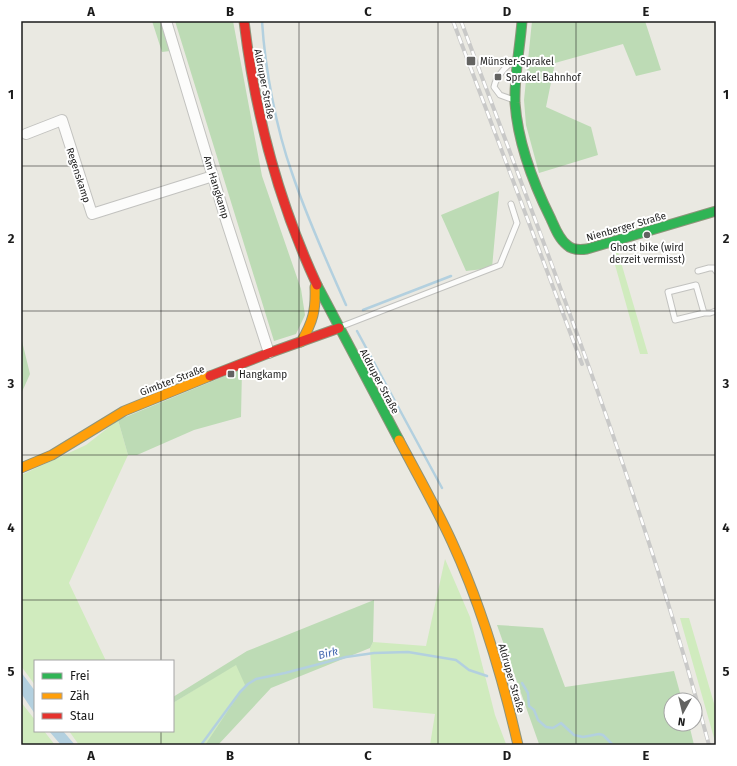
<svg xmlns="http://www.w3.org/2000/svg" width="737" height="766" viewBox="0 0 737 766" font-family="'Fira Sans',sans-serif">
	<rect width="100%" height="100%" fill="#eae9e2"/>
	<path fill="#d0ebbe" d="M618,252L648,354H640L612,254Z
		M118,420L128,455L69,583L106,661H35V685L21,666V475L86,445Z
		M445,559L470,617L495,715L506,744L503,745H430L435,714L373,708L370,648L373,642L426,646Z
		M680,618H689L716,710V745Z
		M236,664L246,685L205,745H79L69,731H173V703Z
		M21,702L35,720V731H44L55,745H21Z"/>
	<path fill="#bddbb5" d="M152,21H160L170,51L162,52Z
		M175,21H233L262,176L301,289L305,315L296,334L274,341Z
		M532,21H645L661,70L636,76L623,44L555,63L546,107L591,127L598,155L539,173L526,125L524,100Z
		M499,191L492,268L466,271L441,215Z
		M21,337L30,374L21,394Z
		M242,369L241,417L194,430L137,455H128L118,420Z
		M374,600L373,642L370,648L271,688L218,745H205L245,685L236,665L173,703V697L247,651Z
		M497,625L543,628L565,687L674,671L682,700H671V724H689L694,745H552L539,744Z"/>
	<path fill="#b3d0df" d="M21,672L35,691V714L21,693Z
		M49,731H63L75,745H61Z"/>
	<g fill="none" stroke-linecap="round" stroke-linejoin="round">
		<path stroke="#b3d0df" stroke-width="2.5" d="M262,21C265,69 276,128 292,173C307,218 327,262 346,305
			M363,310L451,276
			M357,331L442,488
			M522,683L528,693L529,706L534,710L538,720L546,727L553,728L561,723L574,735L583,737L599,734L603,735L613,745
			M201,745L240,692L248,684L256,679L285,673L346,657L374,653L408,652L456,660L469,670L487,676"/>
		<g stroke="#c2c2bf" stroke-width="7">
			<path id="lane" d="M514,100L500,95L494,87C496,76 507,65 516,59
				M698,271L709,268H714L716,271
				M704,313L696,285L668,292L675,320L704,313H710L716,311
				M340,327L500,265L517,223L511,204"/>
		</g>
		<g stroke="#c2c2bf" stroke-width="12">
			<path id="street" d="M166,21L226,220L269,353
				M26,134L62,120L92,214L213,176"/>
		</g>
		<g stroke="#8e947a" stroke-width="11">
			<path id="fast" d="M522,21C520,48 514,76 515,103C518,144 533,183 551,219C555,228 559,239 567,245C572,250 580,250 587,249L716,211
				M317,285L399,440"/>
		</g>
		<g stroke="#8e947a" stroke-width="11">
			<path id="slow" d="M301,342C313,322 316,310 315,287
				M399,440C417,474 436,507 452,542C482,607 502,676 518,745
				M21,468L52,455L124,411L210,376"/>
		</g>
		<g stroke="#8e947a" stroke-width="11">
			<path id="jam" d="M244,21C255,113 278,201 317,285
				M210,376L269,353L339,328"/>
		</g>
		<use href="#lane" stroke="#fcfcfb" stroke-width="5"/>
		<use href="#street" stroke="#fcfcfb" stroke-width="10"/>
		<use href="#fast" stroke="#30b455" stroke-width="9"/>
		<use href="#slow" stroke="#ff9f0a" stroke-width="9"/>
		<use href="#jam" stroke="#e5322d" stroke-width="9"/>
		<g stroke="#c9c9c8" stroke-width="4">
			<path id="rail" d="M453,21L582,364
				M461,21C550,260 643,498 709,745"/>
		</g>
		<use href="#rail" stroke="#fff" stroke-width="2.5" stroke-dasharray="8" stroke-linecap="butt"/>
	</g>
	<path fill="none" stroke="#1b1b1b" stroke-width="1" stroke-opacity="0.55" d="M161,21V661M299,21V745M438,21V745M576,21V745M21,166H716M21,311H716M21,455H716M21,600H716M161,731V745"/>
	<g fill="#636361" stroke="#fff" stroke-width="1.5">
		<rect x="466" y="56" width="10" height="10" rx="2"/>
		<rect x="494" y="73" width="8" height="8" rx="2"/>
		<circle cx="647" cy="235" r="4"/>
		<rect x="227" y="370" width="8" height="8" rx="2"/>
	</g>
	<g text-anchor="middle" stroke-width="4" stroke-linejoin="round" paint-order="stroke">
		<g font-size="10" fill="#1b1b1b" stroke="#fff" text-anchor="start">
			<text x="480" y="65">Münster-Sprakel</text>
			<text x="506" y="81">Sprakel Bahnhof</text>
			<text x="647" y="251" text-anchor="middle">Ghost bike (wird<tspan x="647" dy="12">derzeit vermisst)</tspan></text>
			<text x="239" y="378">Hangkamp</text>
		</g>
		<g font-size="10" fill="#1b1b1b" stroke="#fff">
			<text transform="translate(265 84) rotate(79)" y="4">Aldruper Straße</text>
			<text transform="translate(79 175) rotate(72)" y="4">Regenskamp</text>
			<text transform="translate(217 187) rotate(73)" y="4">Am Hangkamp</text>
			<text transform="translate(626 226) rotate(-16)" y="4">Nienberger Straße</text>
			<text transform="translate(172 380) rotate(-21)" y="4">Gimbter Straße</text>
			<text transform="translate(380 381) rotate(62)" y="4">Aldruper Straße</text>
			<text transform="translate(512 678) rotate(74)" y="4">Aldruper Straße</text>
		</g>
		<g font-size="11" font-style="italic" fill="#4368af" stroke="#fff">
			<text transform="translate(328 653) rotate(-14)" y="4">Birk</text>
		</g>
	</g>
	<rect width="737" height="766" fill="none" stroke="#ffffff" stroke-width="44"/>
	<rect x="34" y="660" width="140" height="72" fill="#ffffff" stroke="#a4a4a4"/>
	<rect x="42" y="673" width="20" height="6" fill="#30b455" stroke="#a4a4a4"/>
	<text x="70" y="680" font-size="12" fill="#1b1b1b">Frei</text>
	<rect x="42" y="693" width="20" height="6" fill="#ff9f0a" stroke="#a4a4a4"/>
	<text x="70" y="700" font-size="12" fill="#1b1b1b">Zäh</text>
	<rect x="42" y="713" width="20" height="6" fill="#e5322d" stroke="#a4a4a4"/>
	<text x="70" y="720" font-size="12" fill="#1b1b1b">Stau</text>
	<g transform="translate(683 712) rotate(188)"><circle r="19" fill="#ffffff" stroke="#a4a4a4"/>
	<path d="M0-3L7 15L0 10L-7 15Z" fill="#636361"/>
	<text y="-6" font-size="11" font-weight="bold" text-anchor="middle" fill="#1b1b1b">N</text>
	</g>
	<rect x="22" y="22" width="693" height="722" fill="none" stroke="#1b1b1b" stroke-width="1.5"/>
	<g font-size="13" text-anchor="middle" font-weight="bold" fill="#1b1b1b">
		<text x="91" y="16">A</text>
		<text x="230" y="16">B</text>
		<text x="368" y="16">C</text>
		<text x="507" y="16">D</text>
		<text x="646" y="16">E</text>
		<text x="11" y="99">1</text>
		<text x="726" y="99">1</text>
		<text x="11" y="243">2</text>
		<text x="726" y="243">2</text>
		<text x="11" y="388">3</text>
		<text x="726" y="388">3</text>
		<text x="11" y="532">4</text>
		<text x="726" y="532">4</text>
		<text x="11" y="676">5</text>
		<text x="726" y="676">5</text>
		<text x="91" y="760">A</text>
		<text x="230" y="760">B</text>
		<text x="368" y="760">C</text>
		<text x="507" y="760">D</text>
		<text x="646" y="760">E</text>
	</g>
</svg>
